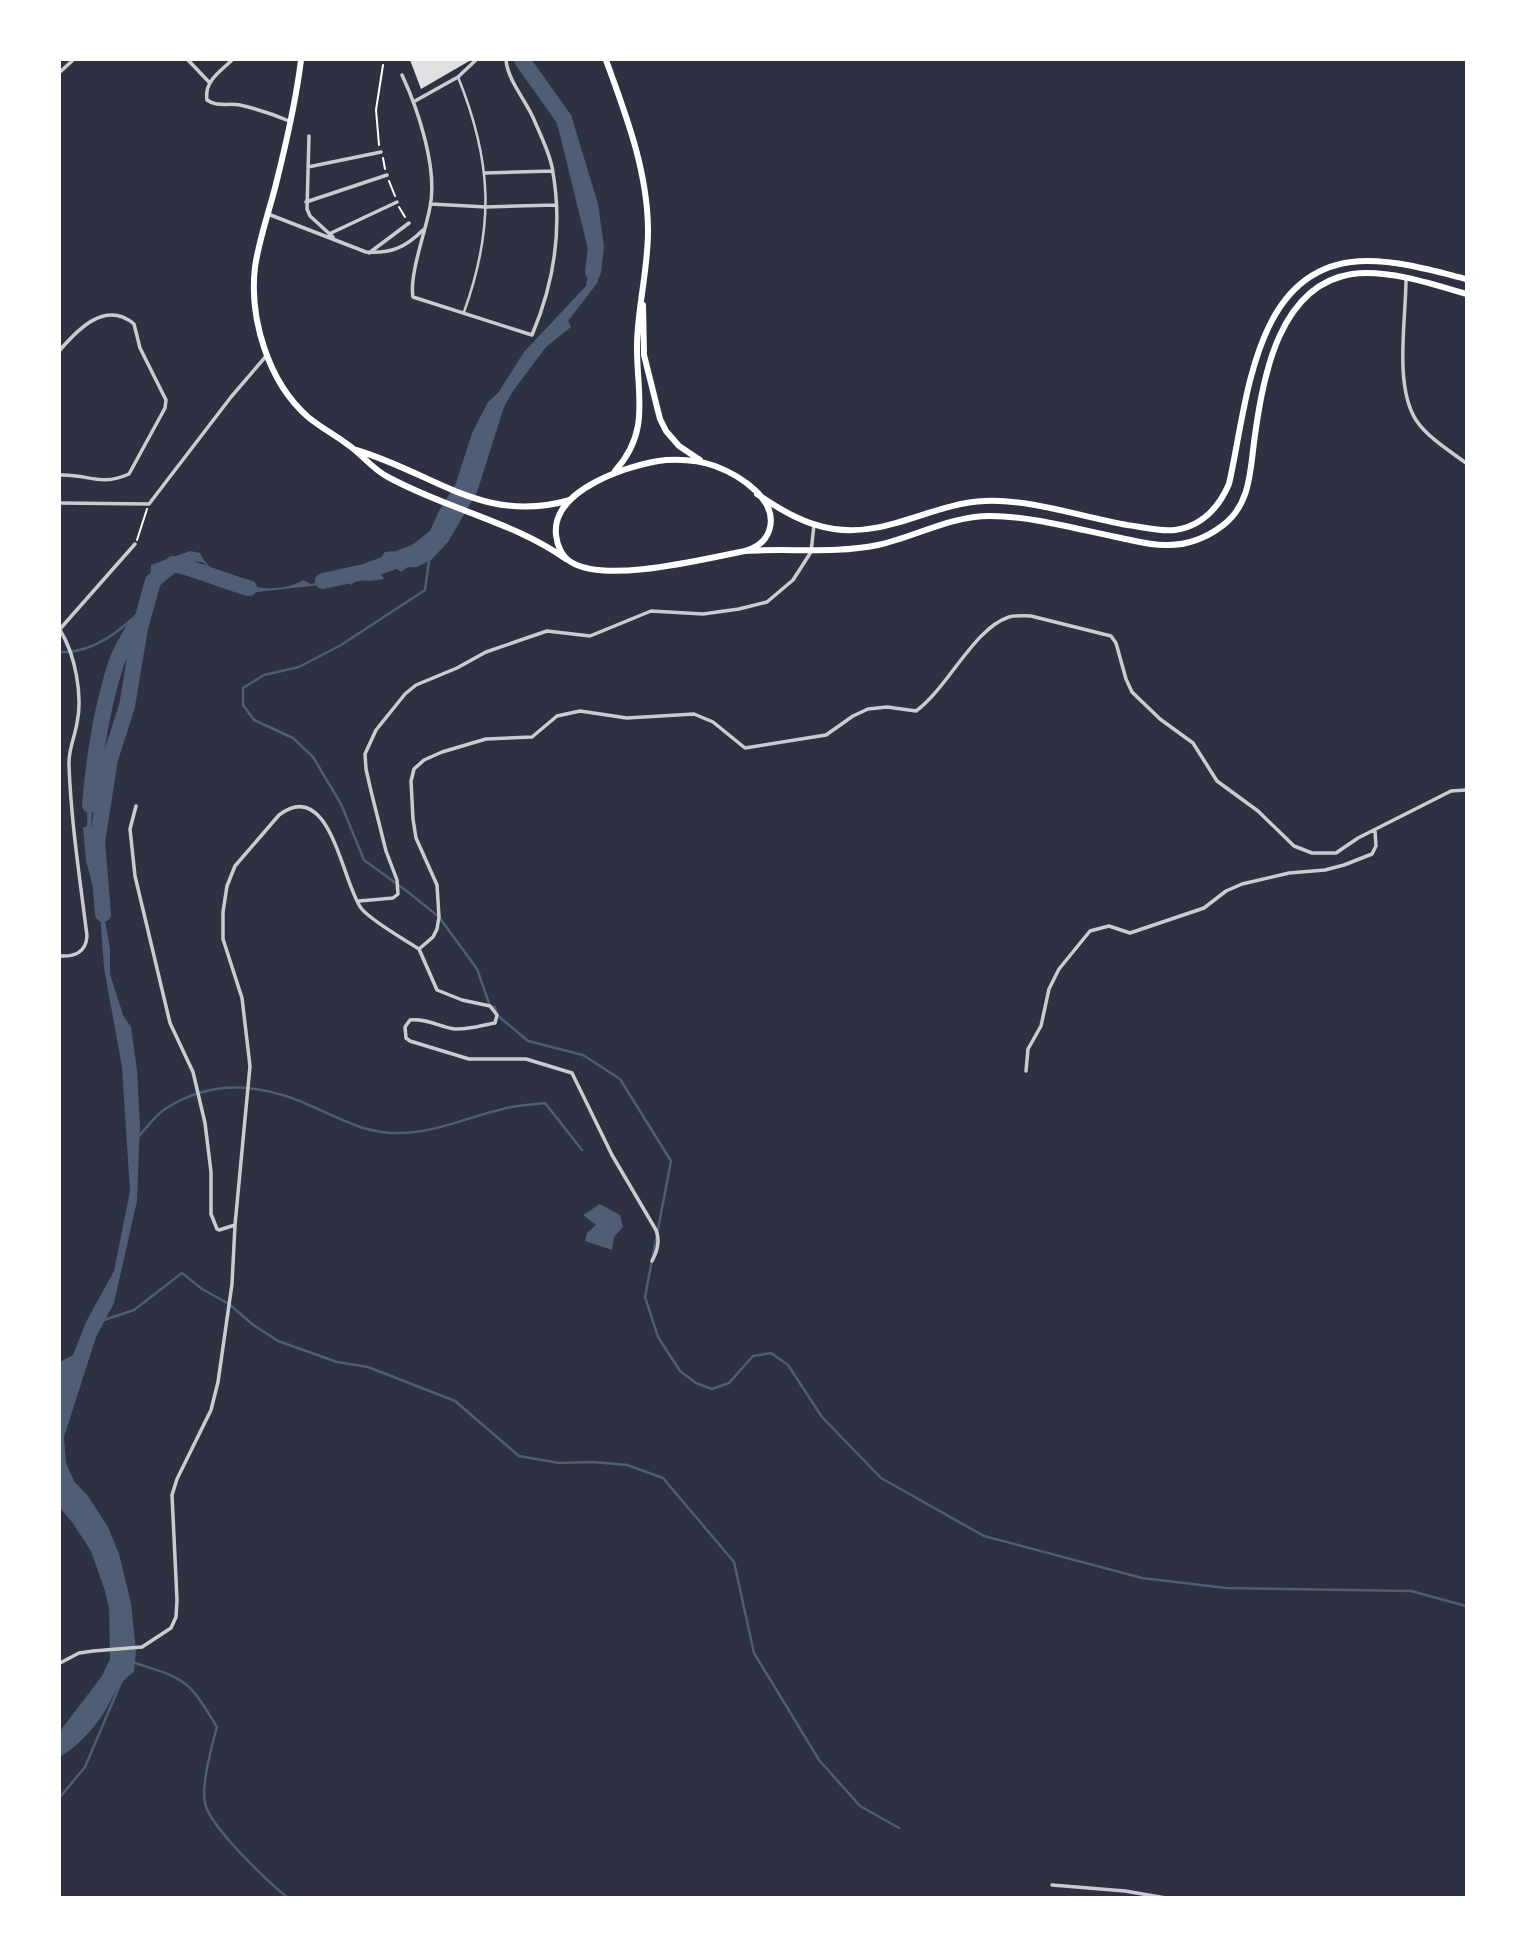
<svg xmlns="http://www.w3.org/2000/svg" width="1526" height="1957" font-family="'Zilla Slab',serif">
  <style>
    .water { fill: #4f5d75 }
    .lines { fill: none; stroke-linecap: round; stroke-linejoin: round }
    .stream { stroke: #4f5d75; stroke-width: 2.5 }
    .river { stroke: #4f5d75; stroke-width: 16 }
    .building { fill: #e0e0e3 }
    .path { stroke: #fff; stroke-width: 2 }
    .pedestrian { stroke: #caccd0; stroke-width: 2.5 }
    .minor { stroke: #caccd0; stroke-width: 3.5 }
    .primary { stroke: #fff; stroke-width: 6 }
    .trunk { stroke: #fff; stroke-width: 6 }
  </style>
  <rect width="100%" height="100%" fill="#2d3142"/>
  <path class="water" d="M518,60H524L550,92L580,190L586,227L597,259L598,282L568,321L571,327L546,347L513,391L504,407L477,492L448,542L431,560L417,567H408L401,572L393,566L379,572L384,579L370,581L357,580L351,585L347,582L257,592L237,587L226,580L202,562L190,561L165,565L158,572L152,582L140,608L138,618L142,623L143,634L136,642L128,690L93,799L91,825V846L110,948V974L123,1015L131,1027L137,1070L140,1125L137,1201L114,1303L96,1337L64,1437L66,1463L74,1481L88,1496L108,1527L119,1554L131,1603L136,1651L134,1672C113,1686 111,1706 96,1724C86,1737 73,1749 60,1757V1731L102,1676L110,1659L109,1608L105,1591L91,1551L72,1522L60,1508V1362L73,1355L86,1322L114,1271L130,1191L122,1067L104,968L100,913L86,861L83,828L87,826L88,787L96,780L101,768L127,686L134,635L132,628L150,579L151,565L190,551L200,553C214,585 276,598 303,580L311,584L341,576L349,580L355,575L370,572L385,552L396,551L412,545L430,531L439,511L456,483L472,433L488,402L498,393L524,352L586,286L590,264L587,245L556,119Z
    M600,1204L620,1215L623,1227L614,1237L612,1250L585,1241L587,1233L596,1225L583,1215Z"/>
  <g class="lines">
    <path class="stream" d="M429,561L425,590L341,645L299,667L264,675L243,688V705L254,720L293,738L313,757L341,804L364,860L408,892L439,917L477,969L490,1006L495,1007L497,1015L528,1041L583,1055L620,1079L671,1161L645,1297L658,1337L680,1371L696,1383L712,1389L729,1383L753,1356L771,1353L788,1365L822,1417L881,1478L984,1536L1142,1578L1226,1588L1411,1591L1466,1606
      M60,652C94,654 124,628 147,605
      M139,1136C147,1127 156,1115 165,1109C215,1077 266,1084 318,1109C344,1121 369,1134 399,1133C435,1133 468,1117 503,1109C516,1105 531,1105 545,1103L582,1150
      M104,1320L134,1310L182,1273L202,1289L229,1304L252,1324L278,1341L337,1362L368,1367L455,1401L519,1456L559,1463L593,1462L627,1465L663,1478L734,1562L754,1653L819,1760L860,1806L899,1828
      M132,1662C149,1668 169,1672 184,1683C197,1692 208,1713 217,1727C212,1744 201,1786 205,1803C209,1826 268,1882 288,1898
      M60,1797L85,1767L122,1680"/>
    <path class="river" d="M522,60L564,119L590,205L596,247L593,272
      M323,581L364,572L392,562
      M90,805C94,758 101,710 116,664C120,651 129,638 136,625
      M103,914L97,842L110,759L127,706L140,628L153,581L173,564C200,570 223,581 249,588"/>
  </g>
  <path class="building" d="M410,60H471L421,89Z"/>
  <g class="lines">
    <path class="path" d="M379,145L376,110L383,65
      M383,158L385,169
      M389,181L395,196
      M399,207L405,217
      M137,540L147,509"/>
    <path class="pedestrian" d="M458,77C492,161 495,226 464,312"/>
    <path class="minor" d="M188,60L209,82
      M232,60C220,72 204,81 207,100C216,107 229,103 240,105C257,109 273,114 289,121
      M60,72L73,60
      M402,75C418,109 438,169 430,207C426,230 409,275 413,297L532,335C555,281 563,225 552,167C549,152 541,136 535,122C527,101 508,82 506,60
      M415,101L458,77L476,60
      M309,136L307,209L310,216L333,237
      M308,167L381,152
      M485,173L553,171
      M306,202L387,175
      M431,204L486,207L555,205
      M268,214L366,252C391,254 406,247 423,230
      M329,234L397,202
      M369,253L409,223
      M1406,279C1406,320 1394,385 1416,420C1428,438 1450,451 1466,463
      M60,350C78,329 106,300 134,324L140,348L166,400L165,408L129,474C100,487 89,474 60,475
      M60,503L149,504L231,397L267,355
      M60,629L135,544
      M60,630C75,654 83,695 77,723C75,736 68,751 69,765C71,822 80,879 87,936C86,952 75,957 60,956
      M136,806L130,829L135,876L170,1023L193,1072L205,1123L211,1172V1214L217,1229L219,1230L235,1225L250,1066L242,998L223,939V912L227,886L235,866L279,815C330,776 342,882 361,908C371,921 404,939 419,949L433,937L437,929L439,917L437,885L416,838L413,819L411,781L414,769L424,760L442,752L486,739L532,737L557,716L580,711L627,718L694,714L713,722L745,748L826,735L853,716L868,709L887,707L916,711C947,689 974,628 1009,617C1016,615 1023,616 1031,616L1111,636L1116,643L1126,679L1132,692L1160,719L1193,743L1217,781L1258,811L1294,846L1312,853H1336L1358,838L1451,791L1466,790
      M359,901L393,898L398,894L397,880L386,851L371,791L366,769L365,754L376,730L405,694L416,685L457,668L486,652L547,631L590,636L651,611L703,614L739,609L767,602L793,580L811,552L814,525
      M419,949L437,990L462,1000L490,1006L497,1015L495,1023C483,1025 468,1030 455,1029C440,1027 426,1018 410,1020L405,1027L406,1038L410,1041L469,1059H526L572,1073L612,1155L656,1230C660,1240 657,1252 652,1261
      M1026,1071L1028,1049L1041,1026L1049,989L1059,969L1090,931L1109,926L1130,933L1204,908L1226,891L1242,884L1289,873L1325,870L1344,865L1372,854L1376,846L1375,831
      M60,1663L79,1653L93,1651L142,1647L171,1628L176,1617L177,1600L172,1495L177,1479L211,1410L218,1382L232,1284L235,1225
      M1052,1885L1125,1891L1166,1898"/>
    <path class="primary" d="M301,60C296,101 286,144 276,184C269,212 259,239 255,267C249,318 268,382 308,417C320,427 335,435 347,444C362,454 372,469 388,477C446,509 512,521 566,559
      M356,450C434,473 484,525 570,500"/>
    <path class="trunk" d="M606,60C626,115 648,172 648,231C648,269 638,306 637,343C636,393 652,430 615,471
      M643,305L644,355L660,419L666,431L679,446L700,460
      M666,460C683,459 699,460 715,466C739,475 780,500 769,531C765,542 756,548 745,551C704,559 606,584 571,562C562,557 557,545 556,535C551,489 631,464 666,460Z
      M757,494C781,510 805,525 834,529C888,537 933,503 985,501C1032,499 1081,517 1127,525C1143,527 1160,532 1175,530C1202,526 1219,507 1229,484C1248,401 1253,261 1367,261C1401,261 1434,271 1466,279
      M745,551C789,548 834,554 878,545C915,537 950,516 990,516C1032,516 1080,530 1121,538C1136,541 1152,546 1168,545C1188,545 1206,538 1222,526C1252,504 1250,468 1255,435C1263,375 1280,285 1352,274C1387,269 1433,284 1466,294"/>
  </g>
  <rect width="1526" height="1957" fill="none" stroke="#ffffff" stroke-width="122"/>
</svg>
